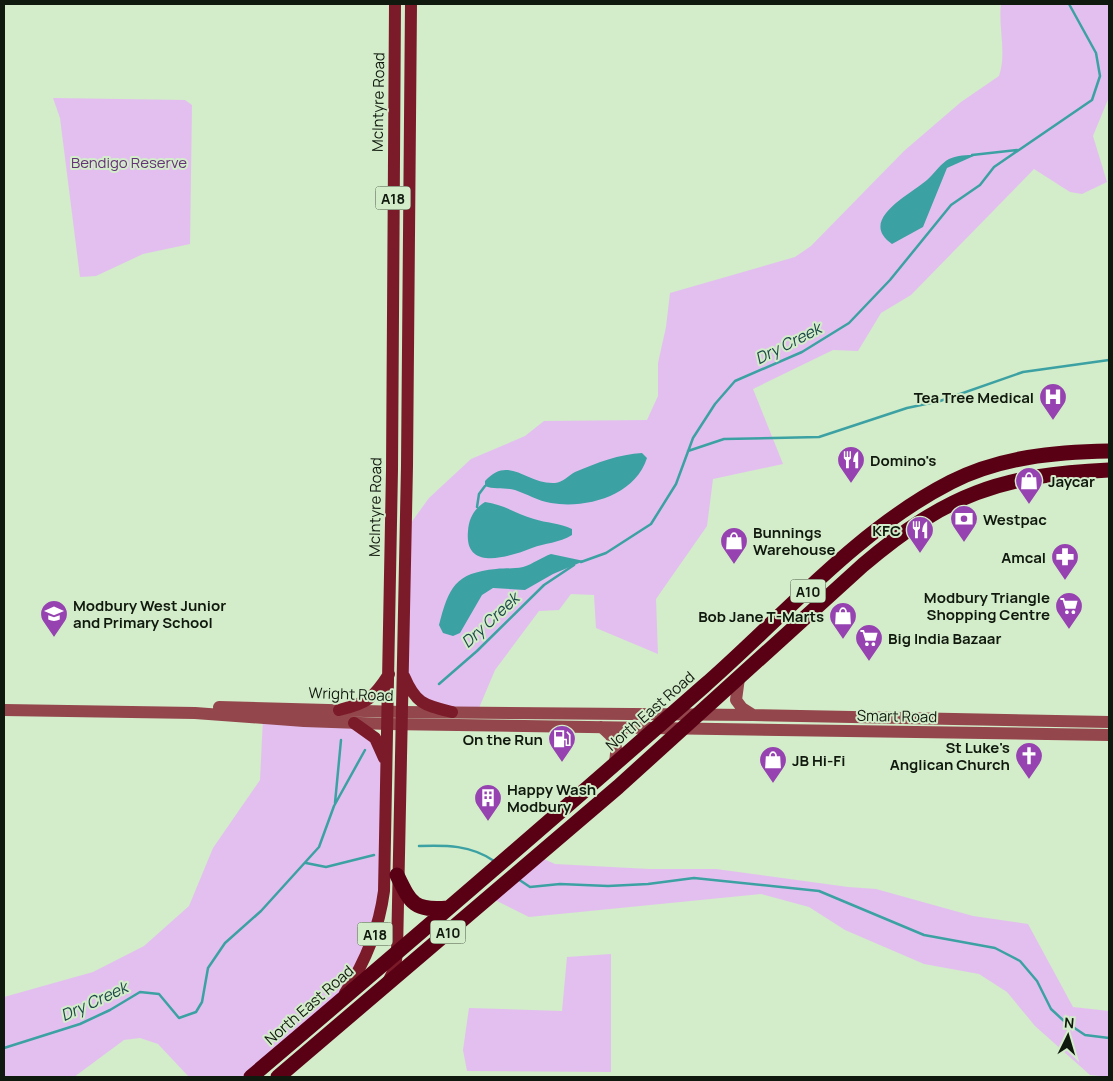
<svg xmlns="http://www.w3.org/2000/svg" width="1113" height="1081" font-family="Manrope,sans-serif">
  <style>
    .green { fill: #e3bff0 }
    .water { fill: #3ca1a3 }
    .lines { fill: none; stroke-linecap: round; stroke-linejoin: round }
    .stream { stroke: #3ca1a3; stroke-width: 2.5 }
    .secondary { stroke: #93464c; stroke-width: 12 }
    .primary { stroke: #7b1b2a; stroke-width: 12 }
    .highway { stroke: #5a0015; stroke-width: 15 }
    .labels { text-anchor: middle; dominant-baseline: central; stroke-width: 4; stroke-linejoin: round; paint-order: stroke }
    .shield { fill: #d3ecca; stroke: #4a5846; stroke-width: 1 }
    .shield-label { font-size: 14px; font-weight: bold; fill: #10190d }
    .street-label { font-size: 15px; fill: #10190d; stroke: #d3ecca }
    .park-label { font-size: 15px; fill: #663277; stroke: #d3ecca }
    .poi-label { font-size: 15px; font-weight: bold; fill: #10190d; stroke: #d3ecca; text-anchor: start }
    .water-label { font-size: 16px; font-style: italic; fill: #1c4849; stroke: #d3ecca }
  </style>
  <rect width="100%" height="100%" fill="#d3ecca"/>
  <path class="green" d="M1001,4H1109V97L1093,136L1107,182L1082,194L1070,192L1034,169L911,295L881,313L858,351L833,350L753,389L783,464L713,479L707,526L656,599L658,654L596,628L594,595L571,594L559,610L539,611L495,670L479,708L432,707L402,671L405,531L429,498L471,459L525,436L544,421L647,420L658,396V363L666,327L670,293L795,257L811,246L904,151L961,102L999,76C1007,53 998,27 1001,4Z
    M53,98L185,100L192,105L190,244L143,254L96,276L80,277L60,118Z
    M263,718L362,726L386,762L377,917L340,1001L251,1077H189L158,1044L140,1038L124,1040L74,1077H4V997L93,972L144,946L189,906L213,848L260,780Z
    M537,856L555,864L649,869H716L848,887L876,889L973,916L1028,924L1073,1007L1109,1011V1077L1090,1075L1035,1026L1007,992L979,974L924,964L845,930L809,907L761,894L529,917L489,897Z
    M611,954V1072L467,1071L463,1050L469,1008L562,1011L567,957Z"/>
  <path class="water" d="M976,155L947,168L923,227L892,244C857,220 911,194 927,180C934,174 941,163 949,159C958,155 966,155 976,155Z
    M642,453L647,458C635,496 586,509 551,503C538,501 527,494 515,490C505,487 494,490 485,486V481C509,454 527,485 555,483C563,482 568,476 575,472C596,463 620,454 642,453Z
    M485,502C503,504 516,514 534,519C546,523 560,523 572,529V535C559,543 545,543 532,548C509,557 464,572 468,531C469,518 474,509 485,502Z
    M551,554L584,561L553,574L525,590L493,588L482,595L460,633L453,636L443,633L439,625C449,587 455,573 496,569C506,568 514,569 523,567C533,564 542,557 551,554Z"/>
  <g class="lines">
    <path class="stream" d="M972,155L1017,150
      M688,451L724,439L819,437L907,408L940,401L1023,372L1109,360
      M477,507L479,494L485,486
      M581,562L606,553L651,524L676,484L693,438L715,404L735,381L802,352L849,323L890,280L951,205L980,185L994,167L1092,100L1100,76L1096,53L1069,4
      M439,684L477,651L544,585L574,565
      M335,803L341,740
      M419,846C446,845 471,845 494,861
      M306,863L326,867L374,855
      M518,879L530,887L560,884L608,886L648,884L694,878L819,891L924,935L995,948L1020,961L1037,981L1051,1009L1064,1021L1085,1035L1109,1038
      M4,1048L80,1024L110,1010L140,992L159,994L179,1018L196,1012L202,1002L208,968L225,943L261,911L319,847L334,806L365,750"/>
    <path class="secondary" d="M739,678L736,700L742,708L753,715
      M219,707L402,712L753,715L1109,722
      M4,710L195,713L304,721L388,724L1109,735
      M601,727C616,738 619,747 614,765"/>
    <path class="primary" d="M404,676C416,704 424,705 452,712
      M339,710C367,703 373,699 389,674
      M354,723L375,738L384,758
      M388,982L395,968L397,952L407,466L411,4
      M345,993C366,961 379,929 384,891L392,470L395,4"/>
    <path class="highway" d="M397,875C411,904 414,911 448,908
      M251,1077C403,948 554,818 704,686C783,617 857,530 951,482C1000,457 1055,452 1109,451
      M278,1077L618,787L863,565C947,494 1000,475 1109,470"/>
  </g>
  <defs>
    <symbol id="hospital-pin" viewBox="-11 -11 22 30"><path d="M0 17L-7.5 6A9.5 9.5 0 1 1 7.5 6Z" fill="#9643b1" stroke="#d3ecca"/><path d="M-5-5h3v3.5h4V-5h3V5h-3V1.5h-4V5h-3Z" fill="#fff"/></symbol>
    <symbol id="restaurant-pin" viewBox="-11 -11 22 30"><path d="M0 17L-7.5 6A9.5 9.5 0 1 1 7.5 6Z" fill="#9643b1" stroke="#d3ecca"/><path d="M-5-6h1v4h1v-4h1v4h1v-4h1v5L-1.5 .5V6h-2V.5L-5-1ZM5-6V6H3V1.5H1.5Q1.5-4 5-6Z" fill="#fff"/></symbol>
    <symbol id="shop-pin" viewBox="-11 -11 22 30"><path d="M0 17L-7.5 6A9.5 9.5 0 1 1 7.5 6Z" fill="#9643b1" stroke="#d3ecca"/><path d="M-5-2.5h2.3a2.7 3.5 0 0 1 5.4 0H5L5.5 6h-11ZM-1.5-2.5h3a1.5 2.3 0 0 0-3 0Z" fill="#fff"/></symbol>
    <symbol id="bank-pin" viewBox="-11 -11 22 30"><path d="M0 17L-7.5 6A9.5 9.5 0 1 1 7.5 6Z" fill="#9643b1" stroke="#d3ecca"/><path d="M-6-4H6V4H-6ZM0-2.3a2.3 2.3 0 1 0 0 4.6a2.3 2.3 0 1 0 0-4.6Z" fill="#fff"/></symbol>
    <symbol id="pharmacy-pin" viewBox="-11 -11 22 30"><path d="M0 17L-7.5 6A9.5 9.5 0 1 1 7.5 6Z" fill="#9643b1" stroke="#d3ecca"/><path d="M-2-6h4v4h4v4h-4v4h-4v-4h-4v-4h4Z" fill="#fff"/></symbol>
    <symbol id="supermarket-pin" viewBox="-11 -11 22 30"><path d="M0 17L-7.5 6A9.5 9.5 0 1 1 7.5 6Z" fill="#9643b1" stroke="#d3ecca"/><path d="M-6-5.5h2.5l.6 2H6L4.5 2H-2.5L-4.4-4H-6ZM-1.5 3.2a1.3 1.3 0 1 0 .1 0ZM3 3.2a1.3 1.3 0 1 0 .1 0Z" fill="#fff"/></symbol>
    <symbol id="school-pin" viewBox="-11 -11 22 30"><path d="M0 17L-7.5 6A9.5 9.5 0 1 1 7.5 6Z" fill="#9643b1" stroke="#d3ecca"/><path d="M0-5L7-2L0 1L-7-2ZM-4 1L0 2.5L4 1V4Q0 6-4 4Z" fill="#fff"/></symbol>
    <symbol id="fuel-pin" viewBox="-11 -11 22 30"><path d="M0 17L-7.5 6A9.5 9.5 0 1 1 7.5 6Z" fill="#9643b1" stroke="#d3ecca"/><path d="M-5.5-6h7V0h2V4h1.3V-2.5L3-4.5l.8-.8L6-3V5H2.5V1h-1V6h-7ZM-4.2-4.7v3.2H.2V-4.7Z" fill="#fff"/></symbol>
    <symbol id="church-pin" viewBox="-11 -11 22 30"><path d="M0 17L-7.5 6A9.5 9.5 0 1 1 7.5 6Z" fill="#9643b1" stroke="#d3ecca"/><path d="M-1.2-6h2.4v3.5h3.3v2.4h-3.3V6h-2.4V-.1h-3.3v-2.4h3.3Z" fill="#fff"/></symbol>
    <symbol id="building-pin" viewBox="-11 -11 22 30"><path d="M0 17L-7.5 6A9.5 9.5 0 1 1 7.5 6Z" fill="#9643b1" stroke="#d3ecca"/><path d="M-4-6H4V6H1V3H-1V6H-4ZM-2.5-4.3h1.7v1.8h-1.7ZM.8-4.3h1.7v1.8H.8ZM-2.5-1h1.7V.8h-1.7ZM.8-1h1.7V.8H.8Z" fill="#fff"/></symbol>
  </defs>
  <g fill-rule="evenodd">
    <use href="#hospital-pin" x="1037" y="381" width="32" height="43"/>
    <use href="#restaurant-pin" x="835" y="444" width="32" height="43"/>
    <use href="#shop-pin" x="1013" y="465" width="32" height="43"/>
    <use href="#bank-pin" x="948" y="503" width="32" height="43"/>
    <use href="#restaurant-pin" x="904" y="514" width="32" height="43"/>
    <use href="#shop-pin" x="718" y="525" width="32" height="43"/>
    <use href="#pharmacy-pin" x="1049" y="541" width="32" height="43"/>
    <use href="#supermarket-pin" x="1053" y="590" width="32" height="43"/>
    <use href="#school-pin" x="38" y="598" width="32" height="43"/>
    <use href="#shop-pin" x="827" y="600" width="32" height="43"/>
    <use href="#supermarket-pin" x="853" y="622" width="32" height="43"/>
    <use href="#fuel-pin" x="546" y="723" width="32" height="43"/>
    <use href="#church-pin" x="1013" y="740" width="32" height="43"/>
    <use href="#shop-pin" x="757" y="744" width="32" height="43"/>
    <use href="#building-pin" x="472" y="782" width="32" height="43"/>
  </g>
  <g class="labels">
    <g class="shield">
      <rect x="375.5" y="186.5" width="35" height="23" rx="4"/>
      <rect x="790.5" y="579.5" width="35" height="23" rx="4"/>
      <rect x="430.5" y="920.5" width="35" height="23" rx="4"/>
      <rect x="357.5" y="922.5" width="35" height="23" rx="4"/>
    </g>
    <g class="shield-label">
      <text x="393" y="198">A18</text>
      <text x="808" y="591">A10</text>
      <text x="448" y="932">A10</text>
      <text x="375" y="934">A18</text>
    </g>
    <g class="street-label">
      <text transform="translate(378 102) rotate(-89)">McIntyre Road</text>
      <text transform="translate(375 507) rotate(-89)">McIntyre Road</text>
      <text transform="translate(351 694) rotate(2)">Wright Road</text>
      <text transform="translate(650 711) rotate(-41)">North East Road</text>
      <text transform="translate(897 716) rotate(1)">Smart Road</text>
      <text transform="translate(309 1005) rotate(-41)">North East Road</text>
    </g>
    <g class="park-label">
      <text x="129" y="162">Bendigo Reserve</text>
    </g>
    <g class="poi-label">
      <text x="1034" y="397" text-anchor="end">Tea Tree Medical</text>
      <text x="870" y="460">Domino's</text>
      <text x="1048" y="481">Jaycar</text>
      <text x="983" y="519">Westpac</text>
      <text x="901" y="530" text-anchor="end">KFC</text>
      <text x="753" y="532">Bunnings<tspan x="753" dy="17">Warehouse</tspan></text>
      <text x="1046" y="557" text-anchor="end">Amcal</text>
      <text x="1050" y="597" text-anchor="end">Modbury Triangle<tspan x="1050" dy="17">Shopping Centre</tspan></text>
      <text x="73" y="605">Modbury West Junior<tspan x="73" dy="17">and Primary School</tspan></text>
      <text x="824" y="616" text-anchor="end">Bob Jane T-Marts</text>
      <text x="888" y="638">Big India Bazaar</text>
      <text x="543" y="739" text-anchor="end">On the Run</text>
      <text x="1010" y="747" text-anchor="end">St Luke's<tspan x="1010" dy="17">Anglican Church</tspan></text>
      <text x="792" y="760">JB Hi-Fi</text>
      <text x="507" y="789">Happy Wash<tspan x="507" dy="17">Modbury</tspan></text>
    </g>
    <g class="water-label">
      <text transform="translate(788 343) rotate(-27)">Dry Creek</text>
      <text transform="translate(490 620) rotate(-43)">Dry Creek</text>
      <text transform="translate(94 1001) rotate(-25)">Dry Creek</text>
    </g>
  </g>
  <rect width="1113" height="1081" fill="none" stroke="#10190d" stroke-width="10"/>
  <g transform="translate(1068 1036) rotate(5)" stroke="#d3ecca" stroke-width="4" paint-order="stroke">
  <path d="M0-4L9 19L0 12L-9 19Z" fill="#10190d"/>
  <text y="-8" font-size="14" font-weight="bold" text-anchor="middle" fill="#10190d">N</text>
  </g>
</svg>
